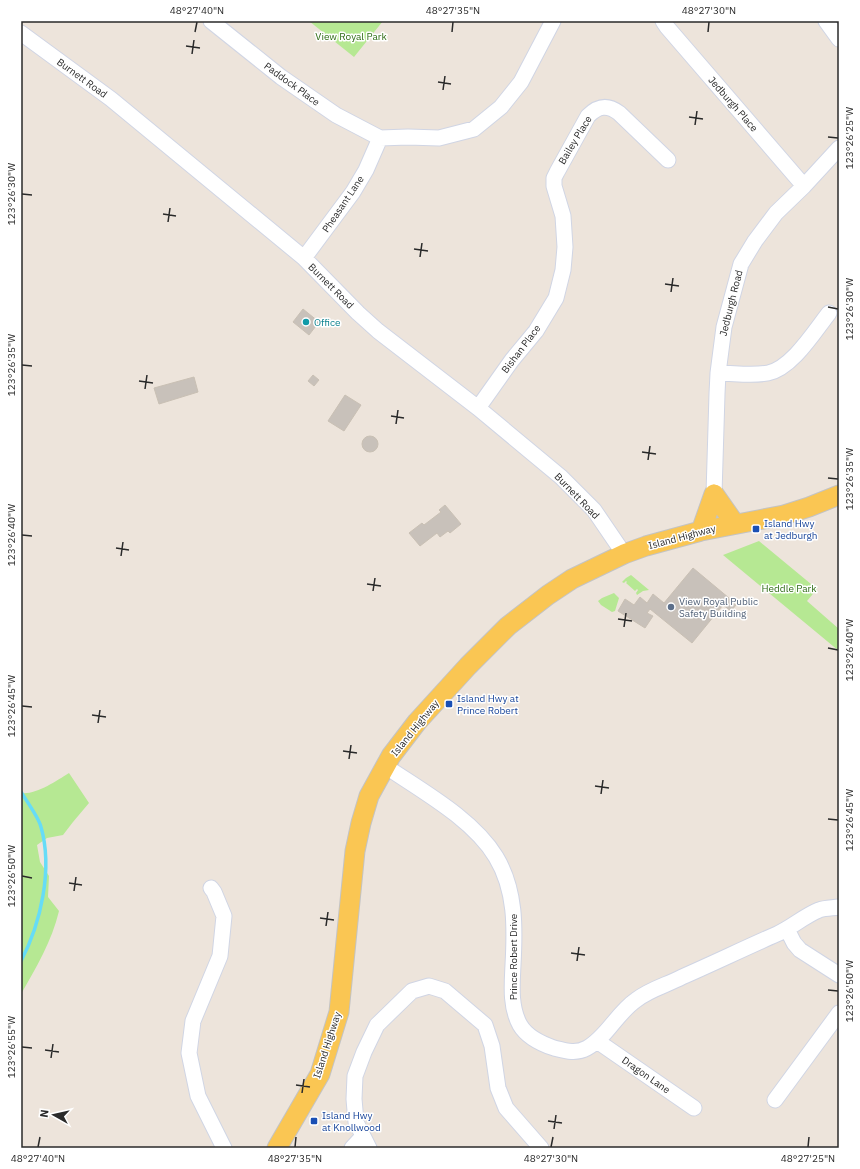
<svg xmlns="http://www.w3.org/2000/svg" width="860" height="1169" font-family="'IBM Plex Sans',sans-serif">
  <style>
    .green { fill: #b6e893 }
    .lines { fill: none; stroke-linecap: round; stroke-linejoin: round }
    .stream { stroke: #66dcf7; stroke-width: 3.5 }
    .building { fill: #c8c1ba; stroke: #c9c0b4 }
    .minor-casing { stroke: #d0d5e4; stroke-width: 17 }
    .major-casing { stroke: #c3c3c3; stroke-width: 21 }
    .minor { stroke: #fff; stroke-width: 15 }
    .major { stroke: #fac653; stroke-width: 19 }
    .ticks { fill: none; stroke: #2a2a2a; stroke-width: 1.5 }
    .culture-dot { fill: #0f9aa8; stroke: #fff; stroke-width: 1.5 }
    .transit-dot { fill: #1a4fb4; stroke: #fff; stroke-width: 1.5 }
    .service-dot { fill: #5c6f8a; stroke: #fff; stroke-width: 1.5 }
    .labels { text-anchor: middle; dominant-baseline: central; stroke-width: 3; stroke-linejoin: round; paint-order: stroke }
    .park-label { font-size: 10px; fill: #2e6c15; stroke: #fff }
    .street-label { font-size: 10px; fill: #2a2a2a; stroke: #fff }
    .culture-label { font-size: 10px; fill: #0d838f; stroke: #fff; text-anchor: start }
    .transit-label { font-size: 10px; fill: #164399; stroke: #fff; text-anchor: start }
    .service-label { font-size: 10px; fill: #4e5e75; stroke: #fff; text-anchor: start }
    .neatline { fill: none; stroke: #2a2a2a; stroke-width: 1.5 }
    .ticks-label { font-size: 10px; text-anchor: middle; fill: #2a2a2a }
  </style>
  <rect width="100%" height="100%" fill="#ede4db"/>
  <path class="green" d="M309,21H383L354,57Z
    M759,541L817,589L807,601L839,629V651L723,555Z
    M631,575L649,590L643,591L637,595L636,593L638,590L637,589L635,591L626,583L627,582L626,581L624,583L622,582L626,578Z
    M614,593L619,598L615,611L612,612L601,605L598,601L602,598Z
    M69,773L89,803L73,822L63,835L47,838L37,845L40,862L49,876L48,897L59,911C52,941 36,968 21,994V793C36,795 56,781 69,773Z"/>
  <g class="lines">
    <path class="stream" d="M21,792C26,800 39,818 41,827C53,869 41,923 21,961"/>
  </g>
  <path class="building" d="M303,309L319,322L309,335L293,322Z
    M313,375L319,380L314,386L308,381Z
    M194,377L198,392L159,404L154,388Z
    M345,395L361,405L344,431L328,421Z
    M362 444a8 8 0 1 1 16 0a8 8 0 1 1-16 0Z
    M445,505L461,524L450,533L448,531L440,537L437,533L420,546L409,533L422,523L424,525L441,512L439,510Z
    M693,568L729,598V599L736,605L731,611L723,605L692,643L650,609L647,613L653,616L645,628L618,611L625,599L634,605L640,597L647,603L653,594L664,603Z"/>
  <g class="lines">
    <defs>
      <path id="minor" d="M211,21L281,77L336,115L380,138
        M663,21L667,27L804,186
        M826,21L839,39
        M21,33L111,99L304,258L358,313L378,331L478,408L561,477L594,510L624,554
        M304,258L353,192L366,170L380,138L408,137L439,138L474,129L501,107L521,82L553,21
        M718,373C734,373 752,376 768,373C792,368 814,332 829,313
        M478,408L512,360L536,331L556,298L563,270L565,247L563,216L554,186V178L557,172L588,116C598,106 607,104 619,113L668,160
        M714,494L717,394L718,373L724,327L741,264L755,241L776,213L804,186L839,148
        M385,766C422,791 473,819 496,857C516,890 515,928 513,965C512,985 510,1007 520,1025C527,1037 542,1044 554,1048C566,1051 576,1054 587,1048C606,1038 617,1013 636,1000C650,989 667,985 682,977C714,963 745,948 777,934C791,928 804,916 819,910C825,908 833,908 839,907
        M211,888L214,892L224,916L220,956L193,1021L189,1053L198,1096L224,1148
        M787,929L794,943L800,950L839,975
        M597,1041L694,1108
        M775,1100L839,1013
        M352,1148L363,1136
        M369,1148L356,1122L354,1099L355,1076L364,1052L377,1025L412,991L429,986L445,991L485,1025L492,1046L498,1088L506,1108L541,1148"/>
      <path id="major" d="M714,494L735,524
        M701,531L714,494
        M277,1148L320,1074L339,1012L355,851L361,823L369,796L391,756L417,722L468,666L508,626L548,595L572,579L624,554L646,546L701,531L784,515L809,507L839,495"/>
    </defs>
    <use href="#minor" class="minor-casing"/>
    <use href="#major" class="major-casing"/>
    <use href="#minor" class="minor"/>
    <use href="#major" class="major"/>
  </g>
  <path class="ticks" d="M195,32L197,22M452,32L453,22M708,32L709,22M186,46L200,48M192,54L194,40M438,82L451,84M443,90L445,76M689,117L703,119M695,125L697,111M828,137L838,138M22,194L32,195M163,214L176,216M168,222L170,208M414,249L428,251M420,257L422,243M665,284L679,286M671,292L673,278M828,307L838,309M22,365L32,366M139,381L153,383M145,389L147,375M391,416L404,418M396,424L398,410M642,452L656,454M648,460L650,446M828,478L838,479M22,535L32,536M116,548L129,550M121,556L123,542M367,584L381,586M373,591L375,578M618,619L632,621M624,627L626,613M828,648L838,650M22,706L32,707M92,715L106,717M98,723L100,710M343,751L357,753M349,759L351,745M595,786L609,788M601,794L603,780M828,819L838,820M22,876L32,878M69,883L82,885M74,891L76,877M320,918L334,920M326,926L328,912M571,953L585,955M577,961L579,947M828,990L838,991M22,1047L32,1048M45,1050L59,1052M51,1058L53,1044M296,1085L310,1087M302,1093L304,1079M548,1121L562,1123M554,1129L556,1115M38,1147L40,1137M295,1147L296,1137M551,1147L553,1137M808,1147L809,1137"/>
  <circle class="culture-dot" cx="306" cy="322" r="4"/>
  <g class="transit-dot">
    <rect x="752" y="525" width="8" height="8" rx="2"/>
    <rect x="445" y="700" width="8" height="8" rx="2"/>
    <rect x="310" y="1117" width="8" height="8" rx="2"/>
  </g>
  <circle class="service-dot" cx="671" cy="607" r="4"/>
  <g class="labels">
    <g class="park-label">
      <text x="351" y="36">View Royal Park</text>
      <text x="789" y="588">Heddle Park</text>
    </g>
    <g class="street-label">
      <text transform="translate(82 78) rotate(36)">Burnett Road</text>
      <text transform="translate(292 84) rotate(36)">Paddock Place</text>
      <text transform="translate(733 104) rotate(49)">Jedburgh Place</text>
      <text transform="translate(575 140) rotate(-59)">Bailey Place</text>
      <text transform="translate(343 204) rotate(-56)">Pheasant Lane</text>
      <text transform="translate(331 286) rotate(45)">Burnett Road</text>
      <text transform="translate(731 303) rotate(-76)">Jedburgh Road</text>
      <text transform="translate(521 349) rotate(-53)">Bishan Place</text>
      <text transform="translate(577 496) rotate(46)">Burnett Road</text>
      <text transform="translate(682 537) rotate(-15)">Island Highway</text>
      <text transform="translate(415 728) rotate(-51)">Island Highway</text>
      <text transform="translate(513 957) rotate(-90)">Prince Robert Drive</text>
      <text transform="translate(327 1045) rotate(-72)">Island Highway</text>
      <text transform="translate(646 1075) rotate(35)">Dragon Lane</text>
    </g>
    <g class="culture-label">
      <text x="314" y="322">Office</text>
    </g>
    <g class="transit-label">
      <text x="764" y="523">Island Hwy<tspan x="764" dy="12">at Jedburgh</tspan></text>
      <text x="457" y="698">Island Hwy at<tspan x="457" dy="12">Prince Robert</tspan></text>
      <text x="322" y="1115">Island Hwy<tspan x="322" dy="12">at Knollwood</tspan></text>
    </g>
    <g class="service-label">
      <text x="679" y="601">View Royal Public<tspan x="679" dy="12">Safety Building</tspan></text>
    </g>
  </g>
  <rect width="860" height="1169" fill="none" stroke="#ffffff" stroke-width="44"/>
  <g transform="translate(54 1115) rotate(278)" stroke="#ffffff" stroke-width="3" paint-order="stroke">
  <path d="M0-3L7 15L0 10L-7 15Z" fill="#2a2a2a"/>
  <text y="-6" font-size="11" font-weight="bold" text-anchor="middle" fill="#2a2a2a">N</text>
  </g>
  <rect x="22" y="22" width="816" height="1125" class="neatline"/>
  <g class="ticks-label">
    <text x="197" y="14">48°27'40"N</text>
    <text x="453" y="14">48°27'35"N</text>
    <text x="709" y="14">48°27'30"N</text>
    <text transform="translate(849 138) rotate(-90)" y="4">123°26'25"W</text>
    <text transform="translate(11 194) rotate(-90)" y="4">123°26'30"W</text>
    <text transform="translate(849 309) rotate(-90)" y="4">123°26'30"W</text>
    <text transform="translate(11 365) rotate(-90)" y="4">123°26'35"W</text>
    <text transform="translate(849 479) rotate(-90)" y="4">123°26'35"W</text>
    <text transform="translate(11 535) rotate(-90)" y="4">123°26'40"W</text>
    <text transform="translate(849 650) rotate(-90)" y="4">123°26'40"W</text>
    <text transform="translate(11 706) rotate(-90)" y="4">123°26'45"W</text>
    <text transform="translate(849 820) rotate(-90)" y="4">123°26'45"W</text>
    <text transform="translate(11 876) rotate(-90)" y="4">123°26'50"W</text>
    <text transform="translate(849 991) rotate(-90)" y="4">123°26'50"W</text>
    <text transform="translate(11 1047) rotate(-90)" y="4">123°26'55"W</text>
    <text x="38" y="1162">48°27'40"N</text>
    <text x="295" y="1162">48°27'35"N</text>
    <text x="551" y="1162">48°27'30"N</text>
    <text x="808" y="1162">48°27'25"N</text>
  </g>
</svg>
